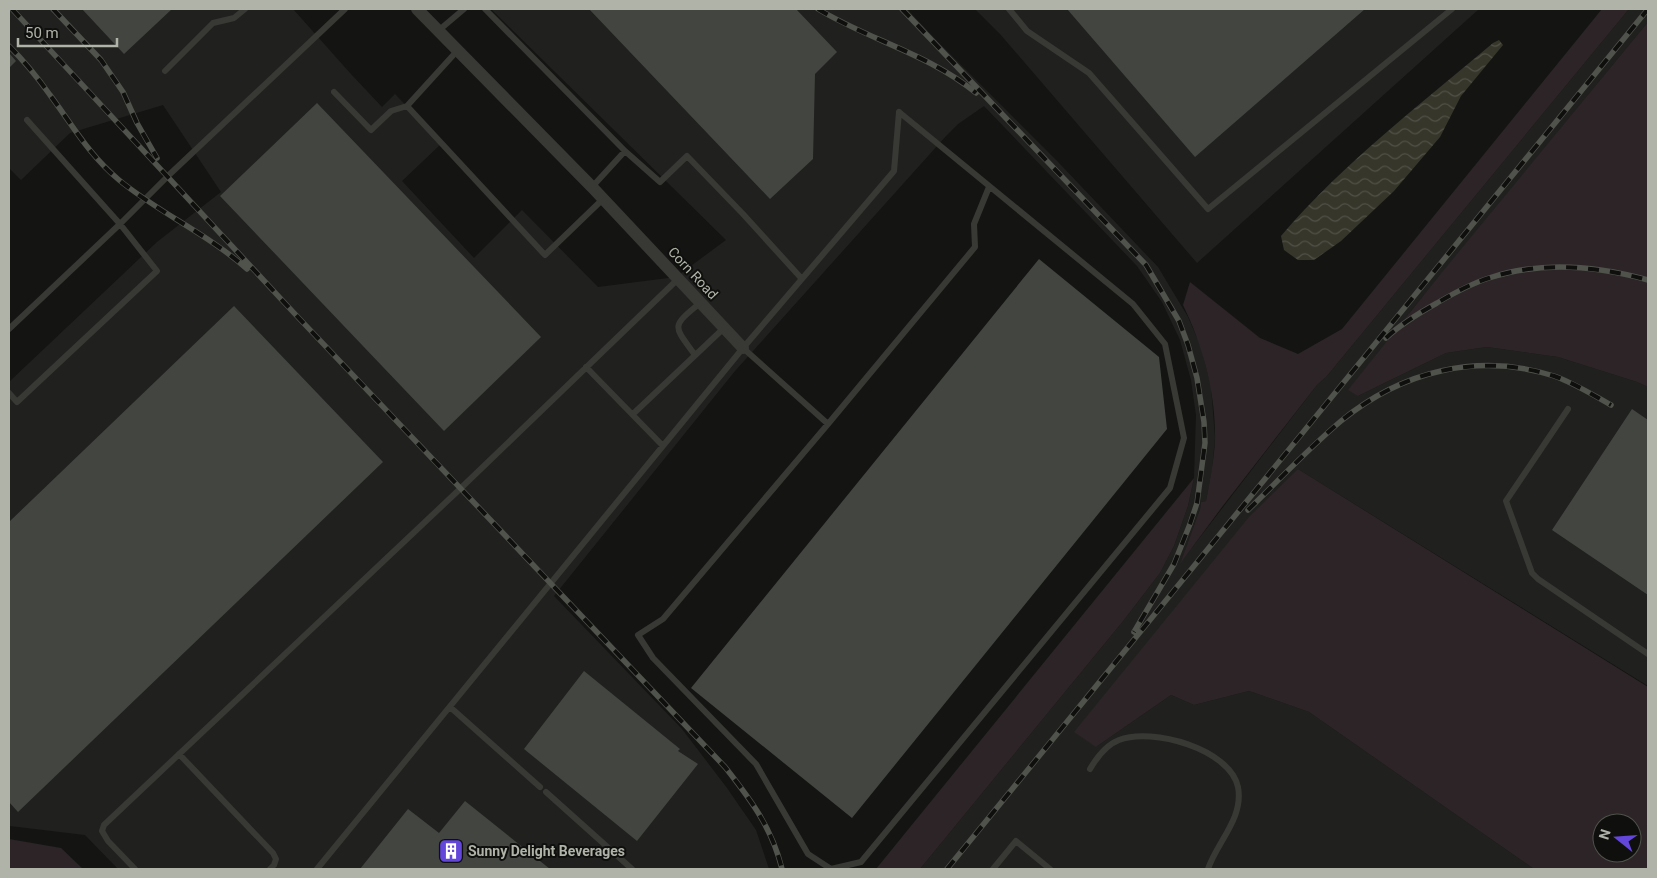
<svg xmlns="http://www.w3.org/2000/svg" width="1657" height="878" font-family="Roboto,sans-serif">
  <style>
    .built { fill: #20211f }
    .grass { fill: #2c2427; fill-rule: evenodd }
    .water { fill: url(#water-waves) }
    .building { fill: #424540 }
    .lines { fill: none; stroke-linecap: round; stroke-linejoin: round }
    .service { stroke: #383935; stroke-width: 6 }
    .minor { stroke: #383935; stroke-width: 12 }
    .rail-casing { stroke: #50524c; stroke-width: 5.5 }
    .rail { stroke: #0f100e; stroke-width: 4; stroke-dasharray: 11; stroke-linecap: butt }
    .labels { text-anchor: middle; dominant-baseline: central; stroke-width: 4; stroke-linejoin: round; paint-order: stroke }
    .street-label { font-size: 14px; fill: #b0b3a7; stroke: #0f100e }
    .poi-label { font-size: 14px; font-weight: bold; fill: #b0b3a7; stroke: #0f100e; text-anchor: start }
  </style>
  <defs>
    <pattern id="water-waves" width="16" height="10" patternUnits="userSpaceOnUse" patternTransform="scale(1.25)"><rect width="16" height="10" fill="#37362b"/><path d="M0 5q4-4 8 0t8 0" fill="none" stroke="#515147"/></pattern>
  </defs>
  <rect width="100%" height="100%" fill="#141513"/>
  <path class="built" d="M9,9H293L350,73L382,107L395,94L442,143L402,181L474,258L522,210L598,287L676,277L726,240L491,9H907L940,44L1059,163L1158,267L1188,317L1201,347L1211,387L1215,438L1212,470L1206,501L1201,502L1200,509L1181,562L1317,385L1327,376L1629,9H1648V22L1411,311L1358,396L1446,353L1487,347L1558,357L1637,382L1648,387V686L1298,469L1096,747L1171,695L1194,705L1249,691L1309,712L1534,869H920L1124,620L1160,573L1174,546L1188,506L1194,478L1196,415L1191,380L1180,340L1162,302L1137,266L984,106L958,124L946,136L735,371L554,596L682,729L727,788L756,830L769,869H118L85,835L10,826L9,869V382L157,242L221,192L163,105L70,133L21,180L9,168Z
    M975,9H1479L1197,263L1000,34Z"/>
  <path class="grass" d="M1602,9H1629L1327,376L1317,385L1222,507L1180,564L1200,509L1201,502L1206,501C1210,480 1214,460 1215,440C1216,394 1203,346 1183,305L1190,282L1260,338L1298,354L1342,329Z
    M1648,22V387L1637,382L1558,357L1487,347L1446,353L1358,396L1348,390L1443,271Z
    M1298,469L1648,687V869H1534L1309,712L1249,691L1194,705L1171,695L1096,747L1074,732L1249,517ZM1602,823H1632V853H1602Z
    M1194,478L1188,506L1174,546L1160,573L1124,620L920,869H876Z
    M9,839L61,848L83,869H9Z"/>
  <path class="water" d="M1499,40L1503,45L1461,96L1440,137L1394,191L1341,241L1314,260H1298L1284,250L1281,236C1343,163 1420,105 1493,43Z"/>
  <path class="building" d="M82,9H172L124,54Z
    M589,9H796L837,52L815,74L813,159L770,199Z
    M1067,9H1365L1195,157Z
    M9,53L16,61L9,68Z
    M317,103L541,337L444,431L220,196Z
    M1039,259L1159,357L1167,429L852,818L691,688Z
    M234,306L383,462L18,812L9,802V522Z
    M1632,409L1648,420V595L1552,530Z
    M584,671L680,749L678,751L698,764L637,841L524,749Z
    M465,801L550,869H360L408,809L439,833Z"/>
  <g class="lines">
    <path class="service" d="M485,9L625,151L660,182L687,156L743,214L802,279
      M1009,9L1027,31L1089,73L1208,209L1452,9
      M438,31L464,9
      M165,71L213,23L234,18L245,9
      M334,92L371,130L391,111L407,106L457,51
      M407,106L545,255L603,199
      M899,112L1133,304L1165,344L1184,438L1170,488L861,862L831,869L808,854L756,764L653,658L638,635L663,619L828,424L975,247L974,224L989,187
      M592,187L625,151
      M9,329L120,224L170,174L345,9
      M743,348L828,424
      M695,355C673,325 671,327 700,303
      M586,367L663,446
      M9,393L17,402L157,271L120,224L27,120
      M1568,409L1506,501L1532,573L1538,579L1648,654
      M633,414L724,328
      M450,707L540,787
      M179,754L273,853L276,859L274,865L270,869
      M1090,769C1097,757 1106,745 1119,740C1152,727 1230,749 1238,787C1244,818 1217,842 1208,869
      M546,792L632,869
      M135,869L108,841L102,831L104,825L461,488L678,279
      M317,869L743,348L894,171L899,112
      M993,869L1016,841L1050,869"/>
    <path class="minor" d="M417,9L592,187L743,348"/>
    <defs>
      <path id="rail" d="M12,9L294,313L725,767C751,800 772,828 782,869
        M53,9L101,60L123,92L137,123L157,158
        M818,9C869,40 929,54 976,93
        M902,9L1146,265L1179,321L1188,345L1197,378L1204,422L1205,443L1197,503L1190,524L1174,564L1134,632
        M9,46C24,61 38,78 50,95C73,126 89,155 119,180C159,213 208,234 247,269
        M1386,338C1401,324 1419,313 1437,303C1454,293 1470,284 1489,278C1540,261 1597,266 1648,280
        M1248,510C1279,480 1309,448 1341,421C1402,371 1478,352 1554,376C1574,383 1593,395 1611,405
        M947,869L1648,9"/>
    </defs>
    <use href="#rail" class="rail-casing"/>
    <use href="#rail" class="rail"/>
  </g>
  <defs>
    <symbol id="building-square" viewBox="-11 -11 22 22"><rect x="-9" y="-9" width="18" height="18" rx="4" fill="#6346da" stroke="#0f100e"/><path d="M-4-6H4V6H1V3H-1V6H-4ZM-2.5-4.3h1.7v1.8h-1.7ZM.8-4.3h1.7v1.8H.8ZM-2.5-1h1.7V.8h-1.7ZM.8-1h1.7V.8H.8Z" fill="#fff"/></symbol>
  </defs>
  <g fill-rule="evenodd">
    <use href="#building-square" x="437" y="837" width="28" height="28"/>
  </g>
  <g class="labels">
    <g class="street-label">
      <text transform="translate(693 273) rotate(47)">Corn Road</text>
    </g>
    <g class="poi-label">
      <text x="468" y="851">Sunny Delight Beverages</text>
    </g>
  </g>
  <rect width="1657" height="878" fill="none" stroke="#b0b3a7" stroke-width="20"/>
  <g transform="translate(1617 838) rotate(287)"><circle r="24" fill="#0f100e" stroke="#4f514b"/>
  <path d="M0-4L9 19L0 12L-9 19Z" fill="#6346da"/>
  <text y="-8" font-size="14" font-weight="bold" text-anchor="middle" fill="#b0b3a7">N</text>
  </g>
  <path d="M18 38v8h99v-8" fill="none" stroke="#b0b3a7" stroke-width="2.5"/>
  <text x="25" y="38" font-size="15" fill="#b0b3a7" stroke="#0f100e" stroke-width="4" paint-order="stroke">50 m</text>
</svg>
